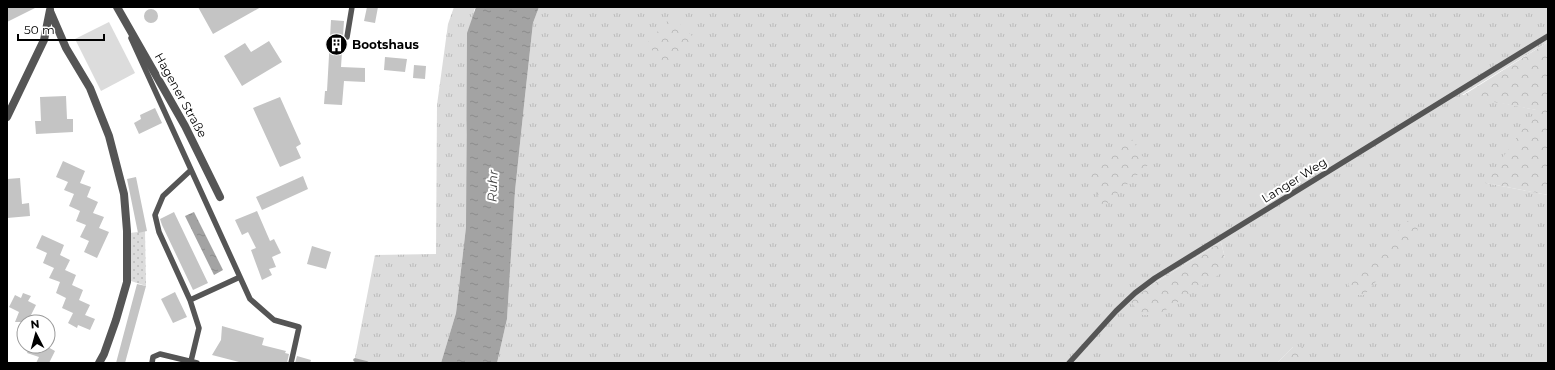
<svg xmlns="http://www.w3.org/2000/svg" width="1555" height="370" font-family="Montserrat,sans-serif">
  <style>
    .grass { fill: url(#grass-tufts); fill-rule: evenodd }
    .forest { fill: url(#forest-crowns) }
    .park { fill: url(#park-dots) }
    .pitch { fill: #dcdcdc }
    .water { fill: url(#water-ripples) }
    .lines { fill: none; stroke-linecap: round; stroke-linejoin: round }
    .stream { stroke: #a3a3a3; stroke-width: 3.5 }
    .building { fill: #c4c4c4 }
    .lane { stroke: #555; stroke-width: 5.5 }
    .street { stroke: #555; stroke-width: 8 }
    .labels { text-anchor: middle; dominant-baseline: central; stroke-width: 4; stroke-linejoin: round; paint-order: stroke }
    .poi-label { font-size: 12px; font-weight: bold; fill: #000; stroke: #fff; text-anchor: start }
    .street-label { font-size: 12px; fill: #000; stroke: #fff }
    .water-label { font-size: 13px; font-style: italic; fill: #444; stroke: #fff }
  </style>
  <defs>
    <pattern id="grass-tufts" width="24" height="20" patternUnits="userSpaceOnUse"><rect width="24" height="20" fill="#dcdcdc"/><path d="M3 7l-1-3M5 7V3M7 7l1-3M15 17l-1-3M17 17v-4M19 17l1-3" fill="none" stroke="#bbb"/></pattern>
    <pattern id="forest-crowns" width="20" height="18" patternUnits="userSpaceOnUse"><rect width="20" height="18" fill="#dcdcdc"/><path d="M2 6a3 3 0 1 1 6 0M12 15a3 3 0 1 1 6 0" fill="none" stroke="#bbb"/></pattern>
    <pattern id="park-dots" width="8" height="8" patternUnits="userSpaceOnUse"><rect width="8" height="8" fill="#dcdcdc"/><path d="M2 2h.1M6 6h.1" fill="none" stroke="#bbb" stroke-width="1.8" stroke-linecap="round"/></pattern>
    <pattern id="water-ripples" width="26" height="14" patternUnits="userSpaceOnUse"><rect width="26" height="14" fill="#a3a3a3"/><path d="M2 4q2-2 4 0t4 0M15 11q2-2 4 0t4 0" fill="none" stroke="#8b8b8b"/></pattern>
  </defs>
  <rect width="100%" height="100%" fill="#fff"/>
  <path class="grass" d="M454,7H476L474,10L466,135V227L456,313L441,363H354L375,255L436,254L437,105L448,24Z
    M539,7H1548V42L1462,95L1537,110L1486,183L1548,195L1547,363H1308L1311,360L1293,347L1277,363H497L507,319L515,191L525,96L533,23ZM1221,242L1225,258L1150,286Z"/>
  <path class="forest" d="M672,16L696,40L667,65L646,44Z
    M1548,42V195L1485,183L1536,110L1462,96Z
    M1128,133L1148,165L1103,207L1088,173Z
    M1407,221L1418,224L1417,235L1364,295H1354L1348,284Z
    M1221,242L1225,258L1223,272L1158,315H1142L1131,302L1150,286Z
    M1293,347H1304L1312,360L1308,363H1277Z"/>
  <path class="park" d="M145,231L146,286L128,280L130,233Z"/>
  <path class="pitch" d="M109,22L135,73L101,91L75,39Z"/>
  <path class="water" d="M476,7H539L533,23L525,96L515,191L507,319L497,363H441L456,313L466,227L467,33Z
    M194,212L223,270L214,275L185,216Z"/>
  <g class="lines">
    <path class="stream" d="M355,360L367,363"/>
  </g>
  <path class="building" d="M7,7H37L7,22Z
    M198,7H261L213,34Z
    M367,7H378L375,23L364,21Z
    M144 16a7 7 0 1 1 14 0a7 7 0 1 1-14 0Z
    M331,20L344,21L341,67L365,68V82L344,81L342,105L324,104L325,91H327Z
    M269,41L282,62L242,86L224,56L245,43L251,52Z
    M385,57L407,59L405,72L384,70Z
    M414,65L426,66L425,79L413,78Z
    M66,96L67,119H73V132L36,134L35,121H41L40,97Z
    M280,97L301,144L296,147L301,158L280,167L253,108Z
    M155,108L162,123L139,134L134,123L141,119L140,115Z
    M63,161L85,171L80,183L91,187L87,197L98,202L93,213L104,217L99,228L109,232L97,258L84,252L89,241L80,237L86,225L76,221L80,211L69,206L74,194L64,190L68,182L56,177Z
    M303,176L308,189L262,210L256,197Z
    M136,177L147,231L138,233L127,179Z
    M20,178L22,204L29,203L30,216L7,218V179Z
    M257,211L270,241L274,239L281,253L272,257L276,267L269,269L272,275L262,280L251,250L256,248L248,232L242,235L235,220Z
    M174,212L208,283L193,290L162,225L160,219Z
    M42,235L64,245L60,255L70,260L65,270L76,275L72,285L83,290L79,300L90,305L85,315L95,319L90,330L78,325L77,328L68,323L73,313L62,308L66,298L56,293L60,282L49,278L54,268L43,263L47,253L36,248Z
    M312,246L331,252L326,269L307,264Z
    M137,284L146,286L125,363H116Z
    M175,292L187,317L173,323L161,299Z
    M23,293L31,296L28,301L36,305L31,315L46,322H15L19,312L9,307L15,295L21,298Z
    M222,326L264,338L262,345L286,351L285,353L289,354L287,363H243L212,355L221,340Z
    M30,346H46L55,351L49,363H36L39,357L27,353Z
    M297,356L311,360L310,363H295Z"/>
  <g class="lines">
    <path class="lane" d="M347,37L352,7
      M131,38L250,299L274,320L299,327L291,363
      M190,300L240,277
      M191,361L199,328L190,300L159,232L155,215L163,196L191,170
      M152,363L153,357L160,354L197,363
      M1069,363L1116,311L1135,293L1155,278L1548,36"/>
    <path class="street" d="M117,7L185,126L220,197
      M50,11L66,48L90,88L109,136L124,194L127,231V282L116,320L104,354L99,363
      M7,117L44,40L50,10"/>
  </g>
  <defs>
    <symbol id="building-disc" viewBox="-11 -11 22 22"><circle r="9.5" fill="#000" stroke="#fff"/><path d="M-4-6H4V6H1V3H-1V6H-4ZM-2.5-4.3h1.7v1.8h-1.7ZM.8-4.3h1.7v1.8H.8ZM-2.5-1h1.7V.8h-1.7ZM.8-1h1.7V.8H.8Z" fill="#fff"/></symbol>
  </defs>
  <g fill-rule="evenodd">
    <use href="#building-disc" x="324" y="32" width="25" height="25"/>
  </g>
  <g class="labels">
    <g class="poi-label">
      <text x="352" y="44">Bootshaus</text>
    </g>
    <g class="street-label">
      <text transform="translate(181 95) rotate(61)">Hagener Straße</text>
      <text transform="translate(1294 180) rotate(-32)">Langer Weg</text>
    </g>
    <g class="water-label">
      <text transform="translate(492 186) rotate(-88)">Ruhr</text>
    </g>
  </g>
  <rect width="1555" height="370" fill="none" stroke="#000000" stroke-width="16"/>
  <g transform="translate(36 334) rotate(354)"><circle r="19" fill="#ffffff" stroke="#999999"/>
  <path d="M0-3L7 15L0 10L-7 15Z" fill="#000000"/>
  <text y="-6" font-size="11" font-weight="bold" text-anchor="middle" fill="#000000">N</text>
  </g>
  <path d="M18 34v6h86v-6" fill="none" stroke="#000000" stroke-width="2"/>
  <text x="24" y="34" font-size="12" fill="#000000" stroke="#ffffff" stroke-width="3" paint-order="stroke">50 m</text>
</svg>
